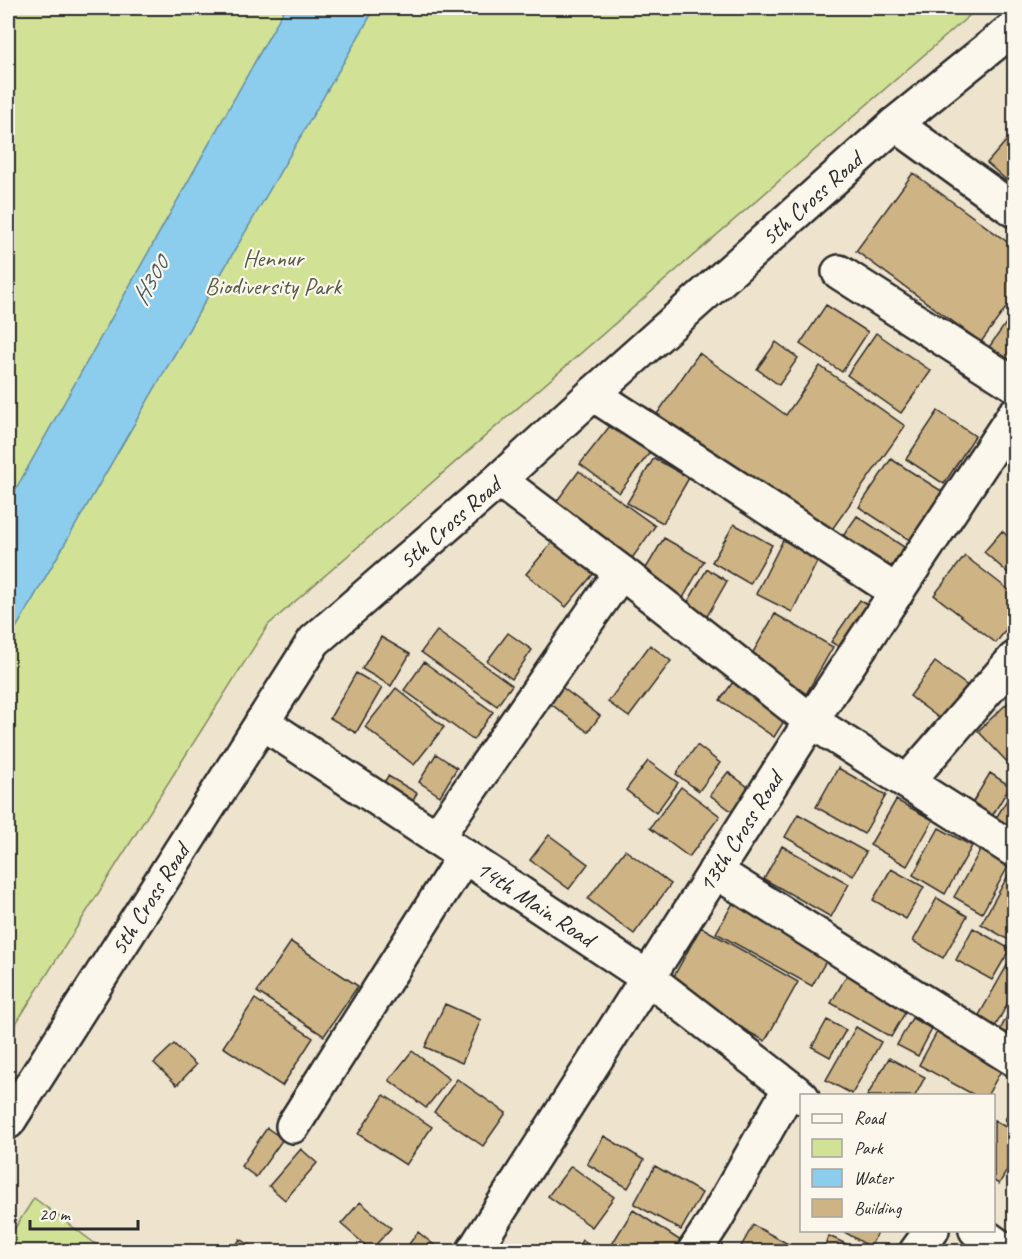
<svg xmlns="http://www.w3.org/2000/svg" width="1022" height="1259" font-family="Caveat,sans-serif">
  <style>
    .green { fill: #d1e296; stroke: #7e8660; stroke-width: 1.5 }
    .water { fill: #8ccced; stroke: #658c9f; stroke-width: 1.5 }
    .building { fill: #ceb384; stroke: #2b2b2b; stroke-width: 1.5 }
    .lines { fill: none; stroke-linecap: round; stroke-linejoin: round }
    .minor-casing { stroke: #2b2b2b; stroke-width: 38 }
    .minor { stroke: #fbf7ec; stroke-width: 33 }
    .labels { text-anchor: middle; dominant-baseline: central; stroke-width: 4.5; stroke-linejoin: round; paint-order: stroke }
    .street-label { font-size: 24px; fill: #2b2b2b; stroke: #fbf7ec }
    .park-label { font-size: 24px; fill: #545946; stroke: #fbf7ec }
    .water-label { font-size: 26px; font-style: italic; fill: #485b65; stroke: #fbf7ec }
  </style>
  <rect width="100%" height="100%" fill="#eee3cd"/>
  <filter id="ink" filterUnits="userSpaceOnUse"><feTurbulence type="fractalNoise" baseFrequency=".0167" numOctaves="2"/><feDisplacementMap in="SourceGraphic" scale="12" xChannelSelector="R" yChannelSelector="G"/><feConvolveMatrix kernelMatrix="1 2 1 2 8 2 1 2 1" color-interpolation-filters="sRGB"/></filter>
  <g filter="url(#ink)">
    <path class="green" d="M8,8H978L268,625L8,1036Z
      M34,1198L105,1251H8V1239Z"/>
    <path class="water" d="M285,8H375L8,642V503Z"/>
    <path class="building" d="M1014,132V181L1012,185L987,163Z
      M913,173L1014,247V297L981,342L856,251Z
      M826,305L868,332L842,372L800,344Z
      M1014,312V365L989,347Z
      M876,333L931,371L901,413L847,375Z
      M776,342L798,358L779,385L757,369Z
      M699,353L786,415L820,366L905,426L828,535L657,414Z
      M938,411L975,436L944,484L906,459Z
      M613,422L651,451L619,493L580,464Z
      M654,458L689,478L663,523L627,503Z
      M891,459L943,492L911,541L859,507Z
      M579,471L655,526L628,564L551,509Z
      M857,516L904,547L888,571L841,539Z
      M734,524L772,545L750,584L712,562Z
      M1002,531L1014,542V578L984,552Z
      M560,533L600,566L566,607L526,574Z
      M664,538L704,561L683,598L642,575Z
      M783,540L819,558L792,612L756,594Z
      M965,556L1014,594V619L996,643L934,595Z
      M707,569L727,581L706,618L685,607Z
      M860,600L872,608L844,650L831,642Z
      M775,614L833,647L806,694L748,661Z
      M437,631L512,685L497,706L421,652Z
      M508,633L532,650L512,679L487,661Z
      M381,637L410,654L391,686L362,669Z
      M650,645L671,661L629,717L608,702Z
      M424,662L493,712L473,740L404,690Z
      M935,662L969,687L943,721L910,696Z
      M356,673L382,688L356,733L330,718Z
      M551,679L600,716L588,732L539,695Z
      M733,682L786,718L774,737L720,700Z
      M396,688L444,727L414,765L365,727Z
      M1014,697V761L1010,765L978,731Z
      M697,745L720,763L699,791L676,774Z
      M436,754L457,768L440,796L419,782Z
      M648,761L678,783L656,813L626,790Z
      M838,768L886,795L864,834L816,807Z
      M728,772L756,793L738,816L710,795Z
      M990,773L1010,786L991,818L971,805Z
      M388,776L417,793L410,806L380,789Z
      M681,787L720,816L689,857L650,828Z
      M1014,788V830L996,818Z
      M896,800L933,820L907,866L870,845Z
      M798,814L866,852L853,876L785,837Z
      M939,828L972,846L945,894L913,875Z
      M549,835L588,864L569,889L530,860Z
      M782,846L849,884L831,917L764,879Z
      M981,849L1009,865L982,913L954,897Z
      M625,850L671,884L634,934L588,899Z
      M1014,865V943L981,924Z
      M891,869L924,887L906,919L873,900Z
      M736,898L831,952L812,986L716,933Z
      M937,898L967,916L943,958L913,941Z
      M701,927L798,982L765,1041L668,987Z
      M973,928L1010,949L992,980L956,960Z
      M291,942L358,986L324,1036L257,992Z
      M1013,955L1014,956V991L995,1027L978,1017Z
      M850,970L910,1004L891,1037L831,1003Z
      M255,999L313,1038L282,1086L223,1047Z
      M1014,1003V1040L999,1032Z
      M445,1004L481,1020L462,1063L425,1047Z
      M912,1018L932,1029L918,1056L897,1045Z
      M827,1020L846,1030L830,1057L812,1047Z
      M942,1023L1008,1058L987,1096H976L919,1065Z
      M856,1027L881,1042L852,1094L826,1080Z
      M174,1044L196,1065L177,1085L154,1063Z
      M412,1051L449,1079L426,1108L389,1080Z
      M889,1058L925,1077L915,1096H867Z
      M457,1079L506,1113L483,1146L434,1112Z
      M384,1095L432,1127L406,1165L358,1134Z
      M1014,1102V1125L1005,1120Z
      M994,1120L1014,1132V1158L999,1184L994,1181Z
      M267,1128L283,1139L256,1177L241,1166Z
      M604,1136L644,1160L628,1188L587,1164Z
      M301,1149L317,1163L285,1200L269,1186Z
      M571,1166L614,1197L592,1227L548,1196Z
      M655,1166L702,1193L681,1230L634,1204Z
      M360,1202L391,1228L371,1250L341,1224Z
      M633,1210L681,1241L674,1252H623L612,1244Z
      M753,1225L803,1252H738Z
      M841,1230H879L870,1247Z
      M418,1232L443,1252H403Z
      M829,1236L863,1252H822Z
      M240,1239L261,1252H232Z
      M582,1240L599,1252H575Z"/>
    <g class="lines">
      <defs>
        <g id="minor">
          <path d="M895,124L1014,210"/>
          <path d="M839,272L1014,384"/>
          <path d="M593,394L897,592"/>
          <path d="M499,480L621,572L811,721L1014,850"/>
          <path id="s1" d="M262,722L648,978L802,1097"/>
          <path d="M908,781L1014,659"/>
          <path d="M436,838L621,572"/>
          <path d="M715,871L1014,1059"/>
          <path id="s2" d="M8,1122L314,641L499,480L593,394L895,124L1014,28"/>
          <path d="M293,1126L464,856"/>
          <path d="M976,1230L1007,1252"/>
          <path id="s3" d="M473,1252L811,721L1014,415"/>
          <path d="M694,1252L715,1220L790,1088"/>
          <path d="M916,1252L932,1230"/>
        </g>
      </defs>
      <use href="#minor" class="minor-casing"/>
      <use href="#minor" class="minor"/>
    </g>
  </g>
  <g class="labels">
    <g class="street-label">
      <text stroke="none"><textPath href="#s2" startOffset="1236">5th Cross Road</textPath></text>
      <text stroke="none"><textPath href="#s2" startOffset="750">5th Cross Road</textPath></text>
      <text stroke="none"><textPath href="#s3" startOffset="498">13th Cross Road</textPath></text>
      <text stroke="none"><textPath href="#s2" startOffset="264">5th Cross Road</textPath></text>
      <text stroke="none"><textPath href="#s1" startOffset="328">14th Main Road</textPath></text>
    </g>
    <g class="park-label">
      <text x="273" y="258">Hennur<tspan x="273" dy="28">Biodiversity Park</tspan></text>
    </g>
    <g class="water-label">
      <text transform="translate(150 281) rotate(-60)">H300</text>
    </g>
  </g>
  <rect width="1022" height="1259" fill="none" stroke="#fbf7ec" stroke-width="30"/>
  <rect x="15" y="15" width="992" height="1229" fill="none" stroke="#2b2b2b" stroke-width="2" filter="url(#ink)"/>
  <rect x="800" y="1094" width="195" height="138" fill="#fbf7ec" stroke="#a8a59f" stroke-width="1.5"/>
  <rect x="812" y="1114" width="30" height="9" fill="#fbf7ec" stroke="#a8a59f" stroke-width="1.5"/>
  <text x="854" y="1124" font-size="18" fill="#2b2b2b">Road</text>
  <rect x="812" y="1139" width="30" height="18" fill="#d1e296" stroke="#a8a59f" stroke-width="1.5"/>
  <text x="854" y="1154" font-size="18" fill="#2b2b2b">Park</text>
  <rect x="812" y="1169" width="30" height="18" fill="#8ccced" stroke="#a8a59f" stroke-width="1.5"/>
  <text x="854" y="1184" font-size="18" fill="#2b2b2b">Water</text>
  <rect x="812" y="1199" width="30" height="18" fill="#ceb384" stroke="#a8a59f" stroke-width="1.5"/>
  <text x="854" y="1214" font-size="18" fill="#2b2b2b">Building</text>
  <path d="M30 1220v9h108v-9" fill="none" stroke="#2b2b2b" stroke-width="3"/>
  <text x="39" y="1220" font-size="18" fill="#2b2b2b" stroke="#fbf7ec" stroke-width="4.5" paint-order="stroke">20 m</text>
</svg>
